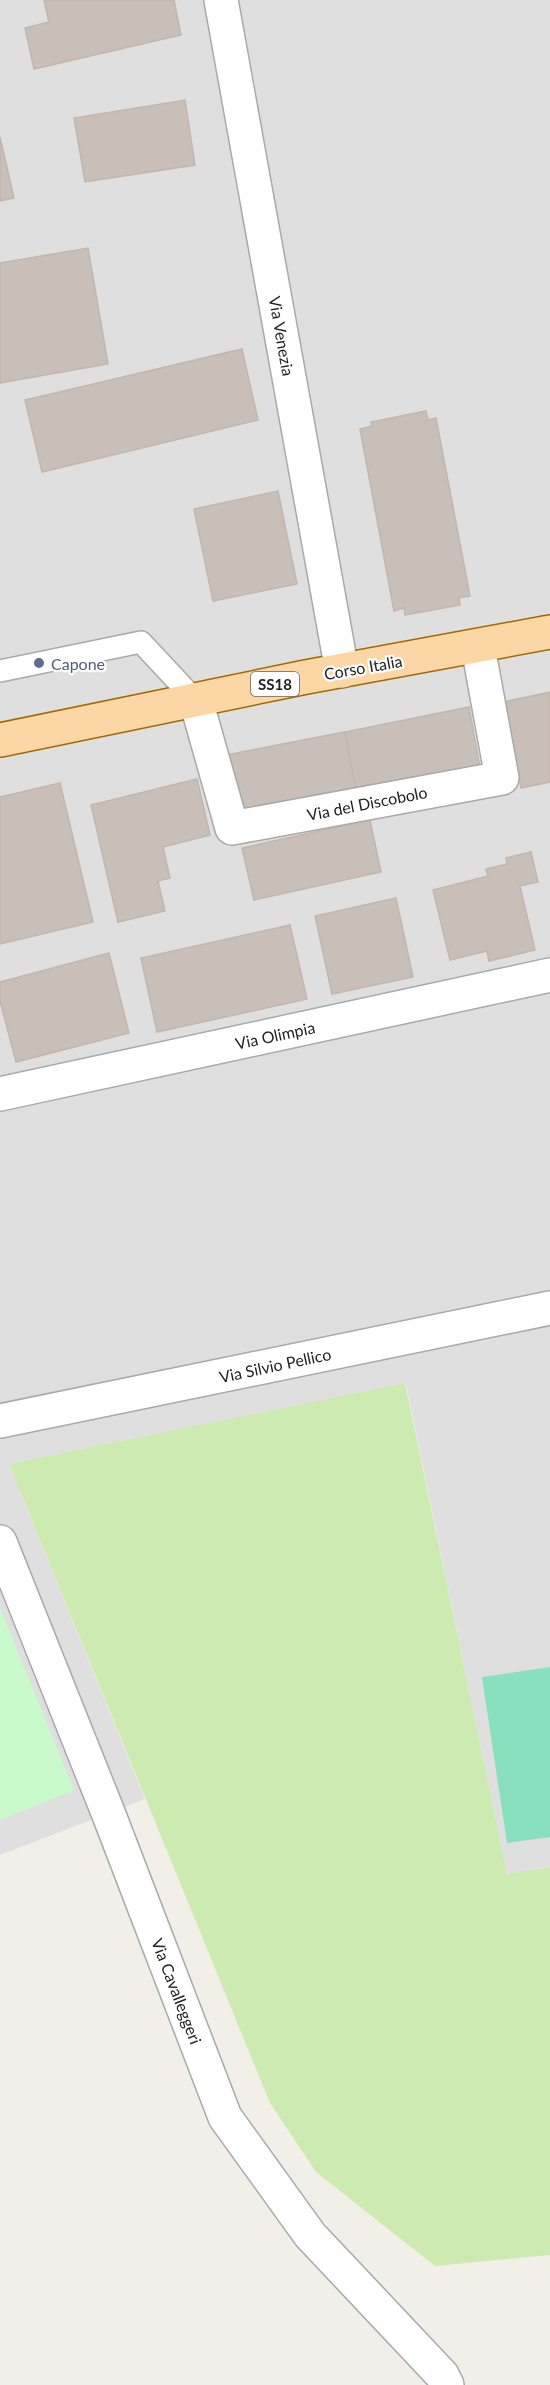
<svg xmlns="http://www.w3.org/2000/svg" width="550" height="2385" font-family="Lato,sans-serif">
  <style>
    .residential { fill: #e0dfdf }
    .grass { fill: #cdebb0 }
    .park { fill: #c8facc }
    .pitch { fill: #88e0be }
    .building { fill: #c7bfb8; stroke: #c4b6ab; stroke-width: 1.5 }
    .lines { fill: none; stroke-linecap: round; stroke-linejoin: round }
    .lane-casing { stroke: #a9a9a9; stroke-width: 24 }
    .street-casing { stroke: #a9a9a9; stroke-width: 36 }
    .primary-casing { stroke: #a06b00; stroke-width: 36 }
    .lane { stroke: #fff; stroke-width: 21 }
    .street { stroke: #fff; stroke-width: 33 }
    .primary { stroke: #fcd6a4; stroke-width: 33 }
    .service-dot { fill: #5c6f8a; stroke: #fff; stroke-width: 2 }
    .labels { text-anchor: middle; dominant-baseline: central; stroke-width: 4.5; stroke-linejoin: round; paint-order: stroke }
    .shield { fill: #fff; stroke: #646464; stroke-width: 1.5 }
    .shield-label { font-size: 15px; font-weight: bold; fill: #222 }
    .street-label { font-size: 16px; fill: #222; stroke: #fff }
    .service-label { font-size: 16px; fill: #4e5e75; stroke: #fff; text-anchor: start }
  </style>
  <rect width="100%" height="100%" fill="#f2efe9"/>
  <path class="residential" d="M0,0H550V1867L507,1875L406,1384L9,1464L145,1799L0,1855Z"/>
  <path class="grass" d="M405,1383L507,1874L550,1867V2255L435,2266L316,2172L270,2103L9,1464Z"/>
  <path class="park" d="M0,1608L74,1790L0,1820Z"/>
  <path class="pitch" d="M550,1667V1837L507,1843L482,1677Z"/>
  <path class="building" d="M44,0H174L181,35L34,69L25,28L49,22Z
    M185,100L195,165L85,182L74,118Z
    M0,137L14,198L0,201Z
    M88,248L108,364L0,383V263Z
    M242,349L258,420L42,472L25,400Z
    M426,411L428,420L436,418L470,596L459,598L460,605L405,615L404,608L394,611L360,429L372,426L371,422Z
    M278,491L297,584L213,601L194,509Z
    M550,692V782L521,788L504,702Z
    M469,707L480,768L356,791L345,732Z
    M345,732L356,791L237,815L226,755Z
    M197,779L210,835L163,847L170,878L158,881L165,911L118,922L91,805Z
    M60,783L93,922L0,944V797Z
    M370,820L381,872L254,900L242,848Z
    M531,852L538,882L520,886L535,950L489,961L487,951L450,960L433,890L488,876L486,869L507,864L506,858Z
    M396,898L413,977L332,994L315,916Z
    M290,925L307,999L157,1032L141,958Z
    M109,953L129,1033L16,1062L0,1001V982Z"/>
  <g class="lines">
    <defs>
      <path id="lane" d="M0,671L141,642L196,701"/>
      <path id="street" d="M221,0L342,671
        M196,701L232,828L502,778L478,647
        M0,1094L550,975
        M0,1421L550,1308
        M0,1542L109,1815L225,2117L310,2235L442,2375L447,2385"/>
      <path id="primary" d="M0,740L306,677L550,632"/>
    </defs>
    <use href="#lane" class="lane-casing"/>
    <use href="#street" class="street-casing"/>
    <use href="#primary" class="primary-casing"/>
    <use href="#lane" class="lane"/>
    <use href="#street" class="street"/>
    <use href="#primary" class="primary"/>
  </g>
  <circle class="service-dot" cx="39" cy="663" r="6"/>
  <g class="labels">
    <rect class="shield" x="251" y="672" width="48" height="24" rx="4.5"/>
    <g class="shield-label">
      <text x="275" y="684">SS18</text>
    </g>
    <g class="street-label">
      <text transform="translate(282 336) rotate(80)">Via Venezia</text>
      <text transform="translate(363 667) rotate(-10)">Corso Italia</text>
      <text transform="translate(367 803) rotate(-11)">Via del Discobolo</text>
      <text transform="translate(275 1035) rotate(-12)">Via Olimpia</text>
      <text transform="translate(275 1365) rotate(-12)">Via Silvio Pellico</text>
      <text transform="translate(177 1991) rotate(69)">Via Cavalleggeri</text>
    </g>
    <g class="service-label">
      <text x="51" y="663">Capone</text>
    </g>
  </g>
</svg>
